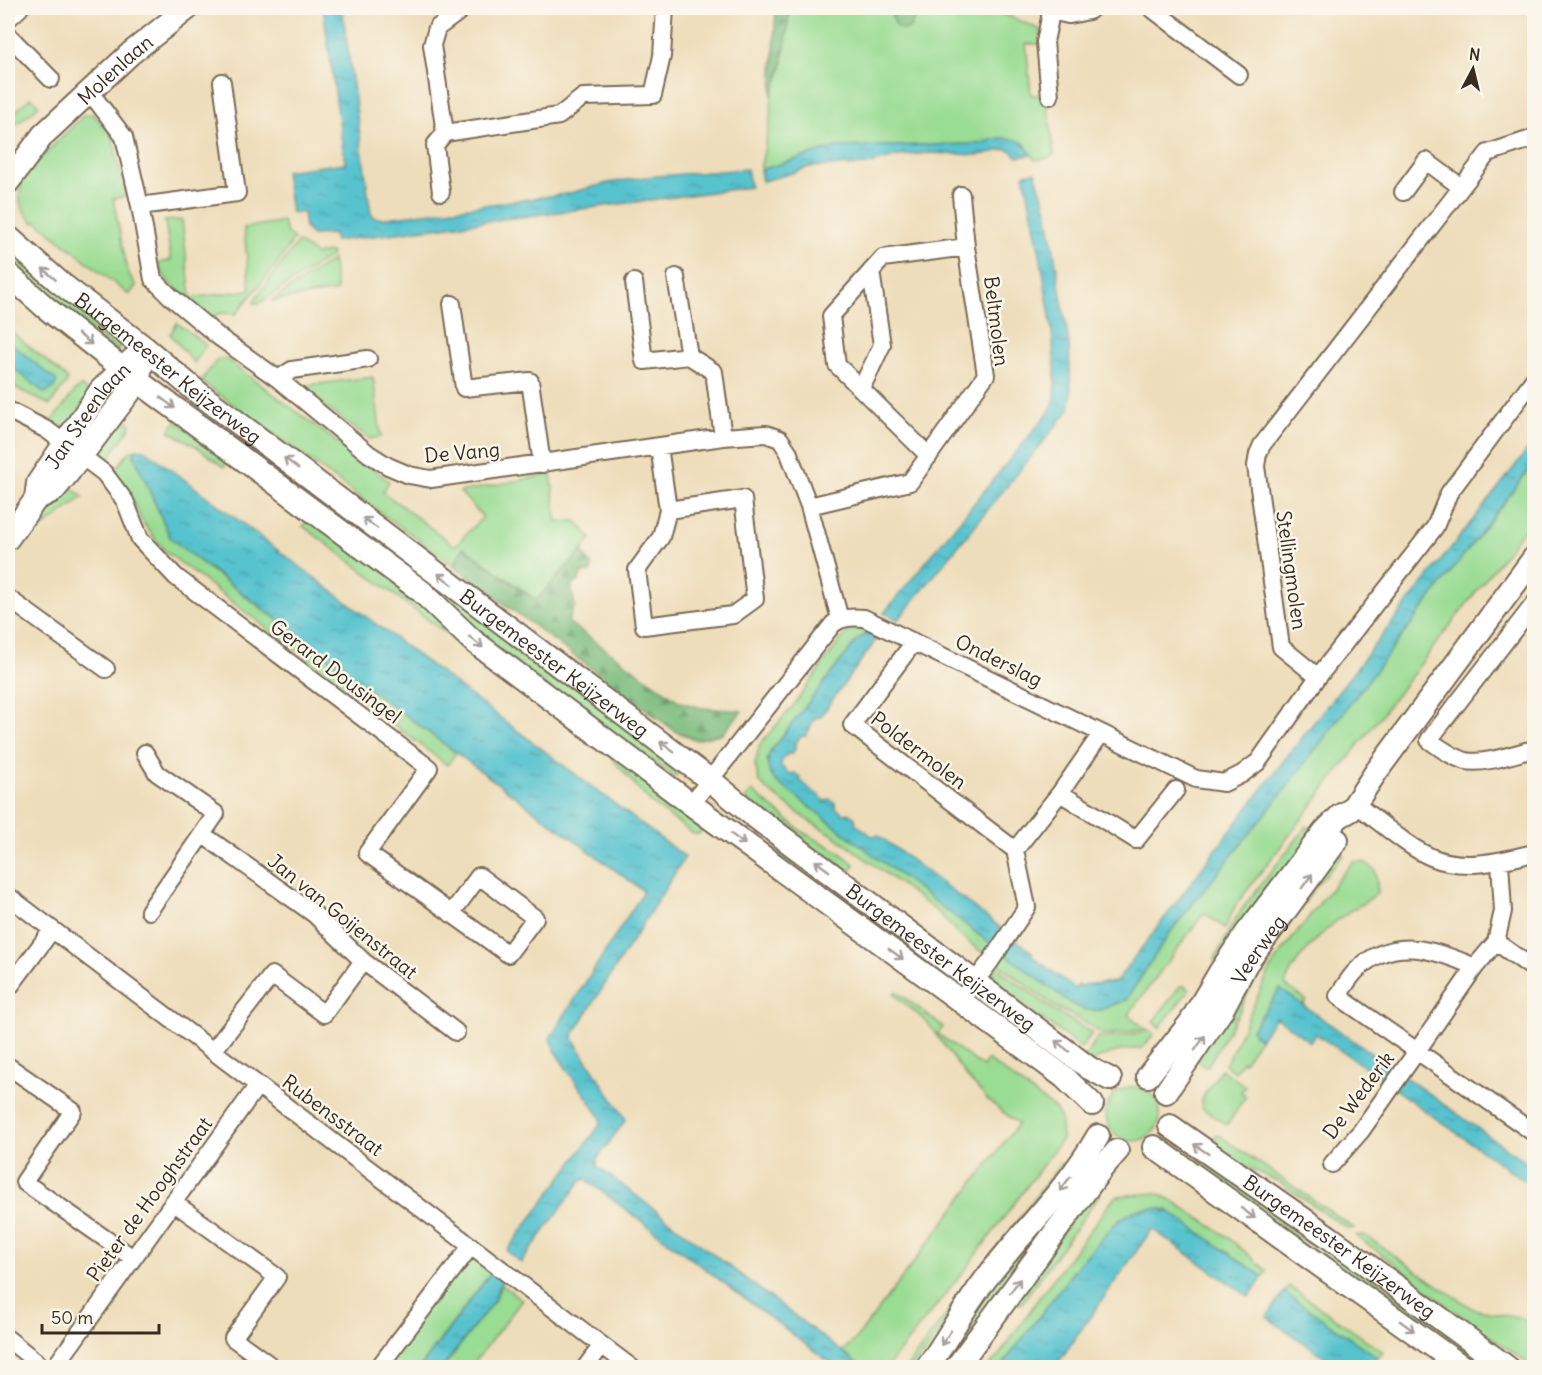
<svg xmlns="http://www.w3.org/2000/svg" width="1542" height="1375" font-family="Delius,sans-serif">
  <style>
    .green { fill: #99dc93; stroke: #6a8358; stroke-width: 1.5 }
    .forest { fill: url(#forest-firs); stroke: #5a734e; stroke-width: 1.5 }
    .water { fill: url(#water-ripples); stroke: #497676; stroke-width: 1.5 }
    .lines { fill: none; stroke-linecap: round; stroke-linejoin: round }
    .street-casing { stroke: #7a6955; stroke-width: 20 }
    .secondary-casing { stroke: #7a6955; stroke-width: 26 }
    .street { stroke: #fff; stroke-width: 16 }
    .secondary { stroke: #fff; stroke-width: 22 }
    .oneway { stroke: #a79f9a }
    .labels { text-anchor: middle; dominant-baseline: central; stroke-width: 5; stroke-linejoin: round; paint-order: stroke }
    .street-label { font-size: 20px; fill: #3b2a1e; stroke: #fbf7ec }
  </style>
  <defs>
    <pattern id="forest-firs" width="22" height="20" patternUnits="userSpaceOnUse" patternTransform="scale(1.5)"><rect width="22" height="20" fill="#7abc7d"/><path d="M5 1l3.5 6h-7zM16 11l3.5 6h-7z" fill="#659966"/></pattern>
    <pattern id="water-ripples" width="26" height="14" patternUnits="userSpaceOnUse" patternTransform="scale(1.5)"><rect width="26" height="14" fill="#57c3cf"/><path d="M2 4q2-2 4 0t4 0M15 11q2-2 4 0t4 0" fill="none" stroke="#499fa7"/></pattern>
  </defs>
  <rect width="100%" height="100%" fill="#fbf7ec"/>
  <filter id="ink" filterUnits="userSpaceOnUse"><feTurbulence type="fractalNoise" baseFrequency=".0167" numOctaves="2"/><feDisplacementMap in="SourceGraphic" scale="12" xChannelSelector="R" yChannelSelector="G"/><feConvolveMatrix kernelMatrix="1 2 1 2 8 2 1 2 1" color-interpolation-filters="sRGB"/></filter>
  <filter id="wash" filterUnits="userSpaceOnUse"><feTurbulence type="fractalNoise" baseFrequency=".008" numOctaves="4" result="noise"/><feDisplacementMap in="SourceGraphic" scale="24" xChannelSelector="R" yChannelSelector="G"/><feGaussianBlur stdDeviation="1.35" result="paint"/><feColorMatrix in="noise" values="0 0 0 0 0 0 0 0 0 0 0 0 0 0 0 0 0 1.4 0 .05"/><feComposite in="paint" operator="in"/></filter>
  <g filter="url(#wash)">
    <rect width="100%" height="100%" fill="#eeddba"/>
    <path class="green" d="M790,8H890L892,17L920,8H990L1041,30L1039,44H1026L1031,95L1046,94L1054,154L1048,158L1035,160L1024,143L999,138L979,144L837,147L760,170L770,121L772,96L782,67Z
      M31,97L39,106L8,131V119Z
      M93,114L112,135L126,196L113,199L128,273L136,286L129,295L36,221L34,223C3,194 28,172 50,149C61,138 73,126 84,115Z
      M182,220L191,298L250,290L244,228L283,221L286,232L294,239L276,265L236,314L221,313L209,318C186,301 171,289 157,264L171,260L165,221Z
      M298,242L315,254L331,252L332,255L260,303H254L255,299Z
      M8,247L122,344L117,351L8,263Z
      M332,259L337,291L271,301L332,260Z
      M177,323L206,345L194,363L170,334Z
      M8,329L67,378V382L50,405L8,384V364L45,393L18,350L8,341Z
      M225,358L389,481L383,492L455,546L483,517L460,492L551,474L557,522L576,521L591,538L582,551L536,600L464,547L454,566L201,381L218,359Z
      M373,377L381,437L370,439L300,389L302,386Z
      M81,386L90,393L67,428L51,422L76,390Z
      M185,399L305,490L355,519L683,766L675,777L651,760L630,751L182,404Z
      M121,416L131,424L130,428L106,462L96,449Z
      M176,421L228,461L224,467L196,446L169,431Z
      M136,449L134,456L170,537L209,569L456,753L447,765L165,551C157,541 149,532 142,521C133,503 128,488 114,472L128,453Z
      M1534,463V516L1235,906L1225,928L1204,913L1128,1015L1146,1029L1103,1035L1088,1024L1056,1007L995,962L1004,953L1073,1005L1100,1010L1126,1000L1171,931L1279,797Z
      M71,487L83,497L29,538L24,532Z
      M307,520L340,537L707,822L699,834H693L650,802L610,756L303,526Z
      M855,628L870,632L858,639L770,752L767,760L777,782L991,944L983,953L958,934L940,914L832,834L809,821L767,790L759,781L755,765L760,744L793,706L842,638Z
      M752,791L804,833L838,851L855,865L851,871L846,870L819,856L745,799Z
      M1307,826L1316,834L1213,963L1232,925L1244,906Z
      M757,841L790,858L901,931L893,942Z
      M1335,849L1344,855L1320,881L1263,960L1238,1014L1207,1067L1195,1059Z
      M1353,862H1364L1375,870L1378,892C1368,902 1357,906 1347,913C1325,929 1293,959 1285,985L1306,1000L1303,1005L1280,989L1254,1036L1260,1039L1244,1062L1242,1061L1235,1072L1225,1065C1244,1031 1256,995 1275,961L1335,883Z
      M994,966L1057,1012L1092,1033L1081,1048L993,982Z
      M1180,986H1185L1189,990L1159,1028L1153,1022Z
      M896,991L943,1027L938,1034L983,1067L988,1060L1055,1109L1060,1117L1062,1139L968,1266L887,1367H862L842,1351L856,1339L1018,1124L989,1101L967,1077L927,1022L894,994Z
      M1149,1031L1154,1035L1142,1048C1123,1050 1107,1052 1091,1063L1084,1058L1098,1037L1107,1038Z
      M1221,1069L1245,1086L1241,1092L1246,1096L1227,1125L1202,1108L1201,1100Z
      M1106 1114a27 27 0 1 1 54 0a27 27 0 1 1-54 0Z
      M1217,1134L1354,1228L1348,1229L1279,1182L1207,1148Z
      M1203,1156L1499,1367H1478L1195,1166Z
      M1061,1163L1069,1169L972,1291L914,1367L906,1368Z
      M1086,1181L950,1367L936,1368L986,1287Z
      M1094,1187L1101,1193L1021,1304L1015,1300Z
      M1157,1193L1173,1201L1228,1237L1267,1271L1263,1277L1167,1210L1156,1208L1140,1209L1121,1218L1079,1264L1001,1367L986,1368L998,1357L1041,1295L1114,1198L1118,1196Z
      M1364,1235L1473,1309L1534,1321L1533,1332L1534,1367L1447,1306L1398,1266L1356,1236Z
      M468,1252L492,1271L420,1367L381,1368Z
      M501,1284L522,1300L471,1367L443,1368L496,1298Z
      M1289,1286L1383,1352L1378,1358L1284,1292Z"/>
    <path class="forest" d="M776,8H790L782,67L772,96Z
      M890,8H920L910,28L903,30L896,27Z
      M463,547L536,600L582,551L592,566L591,572L581,573L579,581L571,585L575,606L568,622L680,702L702,708L742,711L723,733L696,740L675,731L454,566Z"/>
    <path class="water" d="M323,8H342L371,214L375,218H387L566,194L608,183L646,177L747,169L750,187L335,241L333,234L312,235L305,228L303,212L291,213L285,171L345,163Z
      M999,138C1018,138 1022,140 1032,155L1018,157L1012,151L1006,149L980,155L928,153L899,156L866,165L809,167L786,175L762,181L760,170L837,147L979,144Z
      M1035,172L1047,209L1069,344L1071,395L1069,410L898,620L884,613L1049,412L1055,399V370L1052,329L1040,254L1024,174Z
      M8,341L57,381L54,388L45,393L8,364Z
      M1534,442V463L1279,797L1171,931L1126,1000L1100,1010H1085L1073,1005L1004,953L1015,939L1033,953L1032,956L1075,989L1078,985L1082,987L1083,985L1116,982L1275,772Z
      M136,449L145,450L685,857L573,1035V1039L625,1118V1121L597,1159V1166L862,1367H836L585,1179L580,1182L521,1263L507,1251L600,1125L601,1119C588,1095 557,1062 550,1038L642,894V890L375,693L181,547L170,537L134,456Z
      M870,632L879,636L820,717L815,718C810,724 810,730 806,736H801L795,744V749L792,754H787L781,762V766L790,774L795,773L801,778L799,780L827,802L829,799L835,803L836,808L844,814L849,813L855,818L856,824L872,836L878,835L1002,929L991,944L777,782C767,773 766,764 770,752L858,639Z
      M1280,989L1534,1168V1187L1401,1094L1387,1082L1316,1034L1310,1042L1276,1017L1260,1039L1254,1036L1252,1029Z
      M1156,1208L1171,1213L1263,1277L1249,1297L1152,1229L1055,1367H1001L1079,1264L1115,1224L1133,1211Z
      M492,1271L504,1280L498,1288L496,1298L443,1367L420,1368Z
      M1284,1292L1378,1358L1372,1367H1339L1267,1317Z"/>
  </g>
  <g filter="url(#ink)">
    <g class="lines">
      <defs>
        <path id="street" d="M464,8L437,28L432,45L445,133L559,116L583,97L653,95L662,56L665,8
          M1151,8L1239,75
          M8,19L20,8
          M8,35L51,79
          M88,93L96,100L124,137L140,206L153,279L170,296L219,337L278,379L369,454L388,466L409,475L431,479L723,437L766,434L780,439L788,451L809,506L840,619
          M1050,96L1045,42L1052,8
          M441,192L435,145L445,133
          M1403,192L1426,161L1461,187
          M140,206L237,193L222,82
          M676,277L689,356L714,372L723,437
          M634,282L644,361L689,356
          M452,304L464,388L530,381L542,464
          M278,379L292,370L368,359
          M861,389L882,345L871,271
          M8,410L47,430L104,473L125,501L140,539L176,577L429,768L367,853L508,954L535,918L479,876L451,914
          M659,446L668,510L661,537L637,570L644,626L733,615L755,599L743,499L668,510
          M929,456L837,365L831,316L883,258L966,247
          M809,506L910,482L986,375L966,247L961,195
          M8,598L106,669
          M1534,604L1429,740C1440,748 1452,757 1466,761C1484,765 1516,753 1534,749
          M914,642L852,725L1015,850L1027,907L990,962L960,1001
          M1318,677L1281,647L1256,466L1258,454L1262,445L1488,153L1534,138
          M145,753L157,773L216,814L149,911
          M1060,793L1136,840L1176,790
          M691,804L833,624C842,617 852,617 864,618L1196,779L1224,783L1242,774L1258,762L1318,677L1435,527L1449,493L1534,379
          M1355,804C1378,820 1406,846 1431,857C1464,871 1501,861 1534,853
          M202,834L314,914L363,961L456,1032
          M1015,850L1060,793L1101,734
          M8,896L632,1368
          M1496,942L1534,969
          M1475,967L1417,1051L1338,996C1343,988 1348,980 1354,973C1390,934 1434,949 1475,967L1496,942L1503,911L1500,862
          M8,989L52,930
          M213,1051L272,975L324,1014L363,961
          M8,1066L73,1111L24,1182L133,1258
          M1332,1164L1361,1131L1417,1051L1534,1133
          M173,1202L277,1277L233,1338L274,1368
          M8,1339L44,1368
          M54,1368L258,1085
          M378,1368L471,1246
          M585,1368L602,1345"/>
        <g id="secondary">
          <path d="M1051,8L1069,12L1088,8"/>
          <path id="s1" d="M8,182L43,135L131,53L188,8"/>
          <path id="s2" d="M8,237L59,282L145,348L196,391L710,780L754,816L1089,1068L1110,1079"/>
          <path d="M8,274L45,307L138,381L421,591L472,640L691,804L1029,1051L1064,1077L1092,1104"/>
          <path id="s3" d="M36,499L38,483L101,390L133,359"/>
          <path d="M8,538L36,499L54,490L68,473L138,381L141,367"/>
          <path d="M1148,1076L1190,1023L1220,972L1246,934L1325,831L1340,816L1351,810L1376,772L1534,558"/>
          <path id="s4" d="M1166,1092L1222,1010L1246,964L1337,840"/>
          <path id="s5" d="M1170,1126L1329,1237L1508,1368"/>
          <path d="M1154,1147L1464,1368"/>
          <path d="M927,1368C947,1339 964,1308 985,1280C1022,1231 1067,1190 1098,1136"/>
          <path d="M956,1368L1102,1168L1117,1151"/>
        </g>
      </defs>
      <use href="#street" class="street-casing"/>
      <use href="#secondary" class="secondary-casing"/>
      <use href="#street" class="street"/>
      <use href="#secondary" class="secondary"/>
    </g>
    <defs><path id="oneway-shaft" d="M-6 0H5M1.5-3L5.5 0L1.5 3" fill="none" stroke-width="1.6" stroke-linecap="round" stroke-linejoin="round" transform="scale(1.5)"/></defs>
    <g class="oneway">
      <use href="#oneway-shaft" transform="translate(49 274) rotate(-139)"/>
      <use href="#oneway-shaft" transform="translate(85 339) rotate(38)"/>
      <use href="#oneway-shaft" transform="translate(168 403) rotate(37)"/>
      <use href="#oneway-shaft" transform="translate(291 463) rotate(-143)"/>
      <use href="#oneway-shaft" transform="translate(370 523) rotate(-143)"/>
      <use href="#oneway-shaft" transform="translate(445 579) rotate(-143)"/>
      <use href="#oneway-shaft" transform="translate(476 642) rotate(38)"/>
      <use href="#oneway-shaft" transform="translate(667 747) rotate(-143)"/>
      <use href="#oneway-shaft" transform="translate(738 839) rotate(36)"/>
      <use href="#oneway-shaft" transform="translate(822 866) rotate(-144)"/>
      <use href="#oneway-shaft" transform="translate(1307 881) rotate(-54)"/>
      <use href="#oneway-shaft" transform="translate(896 954) rotate(36)"/>
      <use href="#oneway-shaft" transform="translate(1200 1043) rotate(-55)"/>
      <use href="#oneway-shaft" transform="translate(1062 1046) rotate(-143)"/>
      <use href="#oneway-shaft" transform="translate(1201 1149) rotate(-146)"/>
      <use href="#oneway-shaft" transform="translate(1065 1184) rotate(127)"/>
      <use href="#oneway-shaft" transform="translate(1248 1213) rotate(36)"/>
      <use href="#oneway-shaft" transform="translate(1015 1286) rotate(-54)"/>
      <use href="#oneway-shaft" transform="translate(1407 1326) rotate(36)"/>
      <use href="#oneway-shaft" transform="translate(946 1338) rotate(124)"/>
    </g>
  </g>
  <g class="labels">
    <g class="street-label">
      <text stroke="none"><textPath href="#s1" startOffset="156">Molenlaan</textPath></text>
      <text transform="translate(997 321) rotate(83)">Beltmolen</text>
      <text stroke="none"><textPath href="#s2" startOffset="207">Burgemeester Keijzerweg</textPath></text>
      <text stroke="none"><textPath href="#s3" startOffset="100">Jan Steenlaan</textPath></text>
      <text transform="translate(462 452) rotate(-5)">De Vang</text>
      <text transform="translate(1292 570) rotate(82)">Stellingmolen</text>
      <text transform="translate(999 660) rotate(26)">Onderslag</text>
      <text stroke="none"><textPath href="#s2" startOffset="693">Burgemeester Keijzerweg</textPath></text>
      <text transform="translate(336 671) rotate(37)">Gerard Dousingel</text>
      <text transform="translate(919 750) rotate(37)">Poldermolen</text>
      <text transform="translate(343 916) rotate(39)">Jan van Goijenstraat</text>
      <text stroke="none"><textPath href="#s4" startOffset="170">Veerweg</textPath></text>
      <text stroke="none"><textPath href="#s2" startOffset="1179">Burgemeester Keijzerweg</textPath></text>
      <text transform="translate(1358 1095) rotate(-53)">De Wederik</text>
      <text transform="translate(333 1115) rotate(37)">Rubensstraat</text>
      <text transform="translate(149 1199) rotate(-54)">Pieter de Hooghstraat</text>
      <text stroke="none"><textPath href="#s5" startOffset="208">Burgemeester Keijzerweg</textPath></text>
    </g>
  </g>
  <rect width="1542" height="1375" fill="none" stroke="#fbf7ec" stroke-width="30"/>
  <g transform="translate(1473 69) rotate(7)" stroke="#fbf7ec" stroke-width="4.5" paint-order="stroke">
  <path d="M0-4.5L10 22L0 15L-10 22Z" fill="#3b2a1e"/>
  <text y="-9" font-size="16" font-weight="bold" text-anchor="middle" fill="#3b2a1e">N</text>
  </g>
  <path d="M42 1324v9h117v-9" fill="none" stroke="#3b2a1e" stroke-width="3"/>
  <text x="51" y="1324" font-size="18" fill="#3b2a1e" stroke="#fbf7ec" stroke-width="4.5" paint-order="stroke">50 m</text>
</svg>
